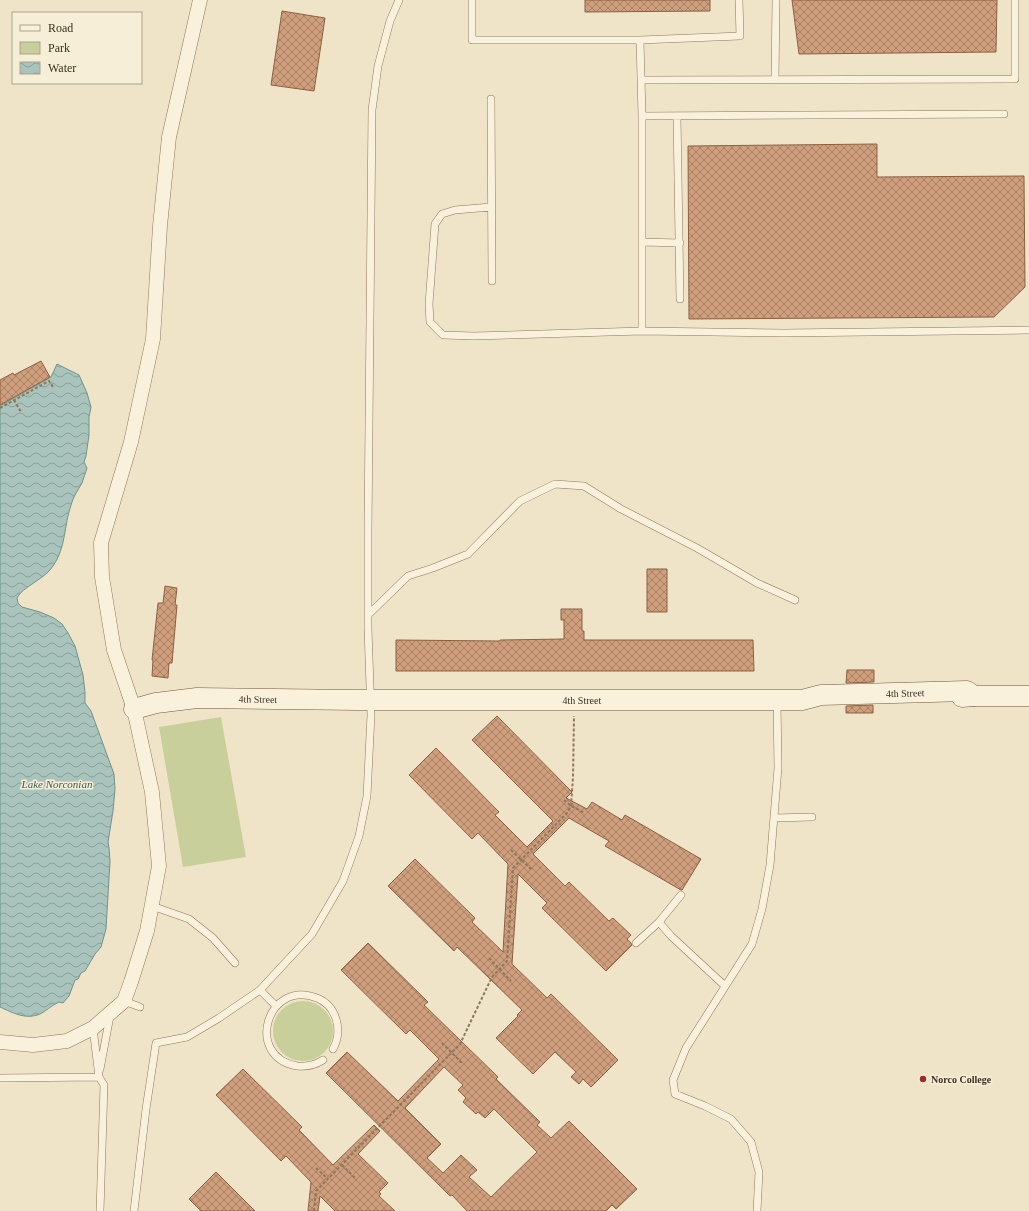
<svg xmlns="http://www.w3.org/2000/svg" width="1029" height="1211" font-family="'Times New Roman',serif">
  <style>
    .green { fill: #c9cf9b }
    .water { fill: url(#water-waves); stroke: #6f938a }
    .building { fill: url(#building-cross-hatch); stroke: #8d5f41; fill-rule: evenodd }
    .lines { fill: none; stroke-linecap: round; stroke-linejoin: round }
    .lane-casing { stroke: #8d765c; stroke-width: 8 }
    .street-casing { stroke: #8d765c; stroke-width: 15 }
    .secondary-casing { stroke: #6f573f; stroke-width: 21 }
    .path { stroke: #8d765c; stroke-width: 2; stroke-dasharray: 3 2; stroke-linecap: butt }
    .lane { stroke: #faf1dc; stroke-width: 7 }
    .street { stroke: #faf1dc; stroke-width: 14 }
    .secondary { stroke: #faf1dc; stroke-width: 20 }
    .poi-dot { fill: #9e2a2b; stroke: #f7eed8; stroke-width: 1.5 }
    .labels { text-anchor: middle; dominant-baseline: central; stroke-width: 3; stroke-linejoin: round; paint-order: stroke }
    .street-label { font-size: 10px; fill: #3d2e20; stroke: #f7eed8 }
    .poi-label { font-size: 10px; font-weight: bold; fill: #3d2e20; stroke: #f7eed8; text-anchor: start }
    .water-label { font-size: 11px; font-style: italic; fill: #2f5d5a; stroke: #f7eed8 }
  </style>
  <defs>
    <pattern id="water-waves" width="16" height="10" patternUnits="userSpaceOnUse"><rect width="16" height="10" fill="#a9c4bc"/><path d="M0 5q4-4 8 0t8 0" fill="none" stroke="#8ba098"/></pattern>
    <pattern id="building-cross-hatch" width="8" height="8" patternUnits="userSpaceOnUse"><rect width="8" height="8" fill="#cf9f7d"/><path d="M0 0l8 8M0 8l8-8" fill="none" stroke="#a98266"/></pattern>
  </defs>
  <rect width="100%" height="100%" fill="#f0e4c8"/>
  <path class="green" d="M221,717L246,857L183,867L159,727Z
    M273 1031a30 30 0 1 1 60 0a30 30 0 1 1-60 0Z"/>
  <path class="water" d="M57,364L79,375L87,393L91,407L89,417V435L86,456L84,462L87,468C85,473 84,478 82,483C78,490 73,497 71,505C64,525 66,548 53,566C45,579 22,587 17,598L18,603L22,607L40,612L54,618L62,624L68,633L75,646L83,675L85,692V703L91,711L114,774L115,789L113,811L108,842L109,848L110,861L106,929L101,947L95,954L85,971L81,973L78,979L75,980L69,996L63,1003L59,1002L57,1003C51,1006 46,1011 40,1014C26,1020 13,1013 0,1007V406L51,377Z"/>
  <path class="building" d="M585,0H710V11L585,12Z
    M792,0H997L996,52L799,54Z
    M282,11L325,18L314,91L271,85Z
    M877,144V177L1024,176L1025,287L994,317L689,319L688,146Z
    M41,361L50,377L0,405V380L13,373L14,375Z
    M647,569H667V612H647Z
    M165,586L177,588L175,605H177L172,663H169L168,678L152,676L153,660H152L158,603H163Z
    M561,609H582V631H584V640H753L754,671H396V640L500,641V640L564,639V620H561Z
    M847,670H874V682L846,683Z
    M873,705V713H846V706Z
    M497,716L572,792L566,798L587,809L592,802L622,820L625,815L701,859L682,890H681L605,846L609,841L569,818L533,854L565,886L569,882L609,921L613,918L631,935L627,939L631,943L632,945L606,971L542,908L547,903L518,874L512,964L547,998L551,994L618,1060L591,1087L583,1079L579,1084L571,1077L576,1072L555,1052L533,1074L496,1038L518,1016L517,1015L522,1010L457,947L454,951L388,886L415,859L475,918L472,922L503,952L508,864L478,833L472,839L409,775L436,748L499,812L495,815L527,847L553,821L472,740Z
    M368,943L428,1002L424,1005L498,1077L496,1079L540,1122L537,1125L551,1138L569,1121L637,1189L616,1209L612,1205L606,1211H467L452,1195L450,1196L326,1073L347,1052L398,1101L439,1059L410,1030L406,1034L341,970ZM444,1067L463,1085L458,1090L466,1098L463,1102L476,1114L478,1112L485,1118L494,1109L537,1152L491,1197L469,1177L477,1170L461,1155L443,1173L427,1158L441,1144L405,1108Z
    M243,1069L302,1127L299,1130L333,1165L374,1125L380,1131L358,1154L388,1183L379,1192L381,1194L379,1196L395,1211H335L320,1196L318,1211H308L311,1182L286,1156L281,1161L216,1095Z
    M216,1172L255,1211H201L189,1199Z"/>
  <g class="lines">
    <defs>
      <path id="lane" d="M472,0V40H640L740,36L739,0
        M640,40L642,116V331
        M641,80L1015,79V0
        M775,80L776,0
        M491,99L492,281
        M642,116L1004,114
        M677,116L680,299
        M491,207L455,210L442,214L435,224L429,304L430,322L443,335L474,336L642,331L783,333L1029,330
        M643,242L680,243
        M369,614L408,576L433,568L468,554L520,501L555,484L584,486L621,509L697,548L757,583L795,600
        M774,818L812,817
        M152,906L189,919L213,938L235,963
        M659,922L681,895
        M636,943L659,922L671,936L725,986
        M124,1001L140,1007
        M276,1006L260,990L312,934L343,881L359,836L367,796L371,715L368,629V529L372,110L378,66L390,21L399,0
        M93,1028L99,1077L104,1085L100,1211
        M323,1060C315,1065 306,1067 297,1066C244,1057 267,978 317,998C337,1006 343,1031 333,1049
        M100,1069L110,1016
        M0,1078L99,1077
        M134,1211L146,1109L156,1043L187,1037L219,1018L260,990
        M757,1211L759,1172L751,1142L731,1119L705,1106L675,1094L673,1080L686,1048L752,944L762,909L770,865L778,768L777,701"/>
      <path id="street" d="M0,1042L33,1045L67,1041L93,1028L124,1001L131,982L147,931L159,866L152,792L134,709L114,650L102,577L101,543L131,442L153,339L160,226L169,137L200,0"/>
      <g id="secondary">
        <path d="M962,697L974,696H1029"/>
        <path id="s1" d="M134,709L156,703L197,698L357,700H802L821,695L967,691L974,696"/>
      </g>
    </defs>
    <use href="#lane" class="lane-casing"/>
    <use href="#street" class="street-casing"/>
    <use href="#secondary" class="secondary-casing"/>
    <path class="path" d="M14,400L21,412
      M0,408L49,381L53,387
      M564,800L571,806L585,813
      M511,850L532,870
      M489,958L511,981
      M442,1043L463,1064
      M342,1165L356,1179
      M316,1168L328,1179
      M314,1211L316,1191L460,1044L492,977L507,961L513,868L567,813L571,806L573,777L574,716"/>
    <use href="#lane" class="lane"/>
    <use href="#street" class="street"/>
    <use href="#secondary" class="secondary"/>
  </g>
  <circle class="poi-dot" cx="923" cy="1079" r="4"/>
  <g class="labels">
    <g class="street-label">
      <text stroke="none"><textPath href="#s1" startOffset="773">4th Street</textPath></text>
      <text stroke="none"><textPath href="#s1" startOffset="125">4th Street</textPath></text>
      <text stroke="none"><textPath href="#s1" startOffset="449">4th Street</textPath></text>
    </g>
    <g class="poi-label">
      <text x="931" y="1079">Norco College</text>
    </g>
    <g class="water-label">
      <text x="57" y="784">Lake Norconian</text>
    </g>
  </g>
  <rect x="12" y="12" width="130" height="72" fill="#f7eed8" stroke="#ada18e"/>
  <rect x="20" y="25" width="20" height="6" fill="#faf1dc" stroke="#ada18e"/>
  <text x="48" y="32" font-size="12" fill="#3d2e20">Road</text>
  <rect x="20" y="42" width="20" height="12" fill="#c9cf9b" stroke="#ada18e"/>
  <text x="48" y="52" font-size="12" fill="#3d2e20">Park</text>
  <rect x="20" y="62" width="20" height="12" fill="url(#water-waves)" stroke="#ada18e"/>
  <text x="48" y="72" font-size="12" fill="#3d2e20">Water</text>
</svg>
